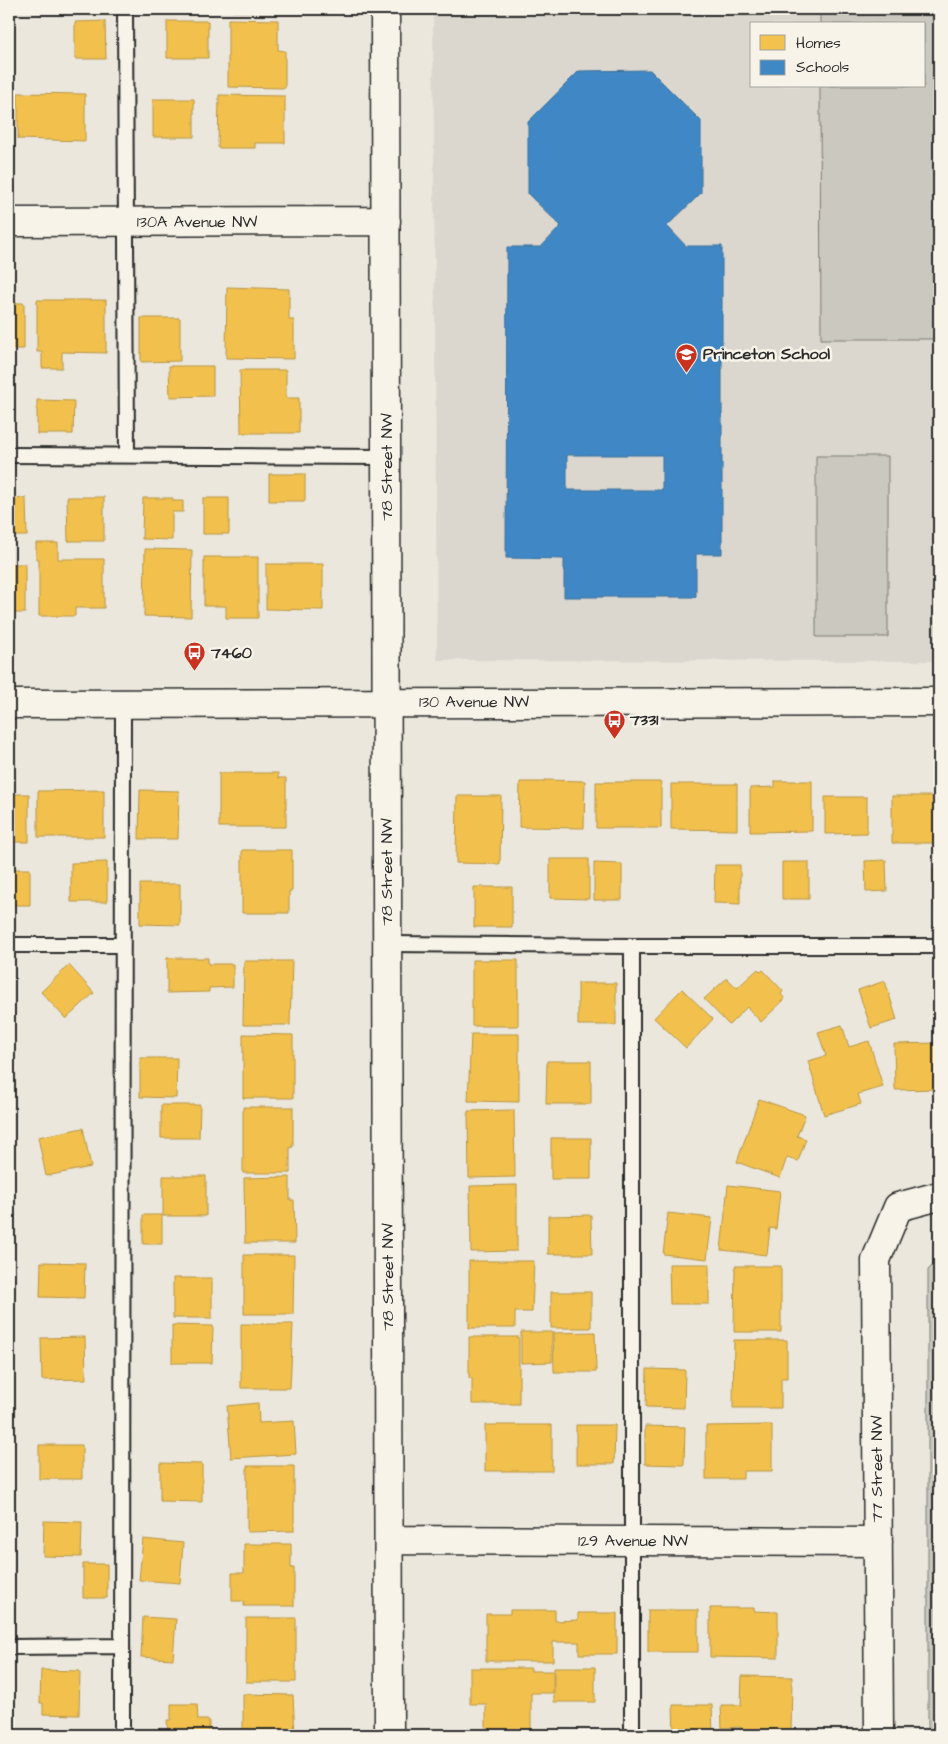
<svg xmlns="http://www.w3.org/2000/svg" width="948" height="1744" font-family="'Architects Daughter',sans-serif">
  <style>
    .built { fill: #dbd7ce; fill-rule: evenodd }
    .green { fill: #cbc8bf; stroke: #7b7a75 }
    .homes { fill: #f2c14e; stroke: #b69444 }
    .schools { fill: #3f88c5; stroke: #396c97; fill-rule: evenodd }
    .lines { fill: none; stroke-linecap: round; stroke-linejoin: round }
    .lane-casing { stroke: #2b2b2b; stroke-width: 18 }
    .street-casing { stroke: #2b2b2b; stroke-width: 31 }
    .secondary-casing { stroke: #2b2b2b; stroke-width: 31 }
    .lane { stroke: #f7f3e8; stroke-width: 14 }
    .street { stroke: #f7f3e8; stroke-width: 28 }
    .secondary { stroke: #f7f3e8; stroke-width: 28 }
    .labels { text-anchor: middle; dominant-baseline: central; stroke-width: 5; stroke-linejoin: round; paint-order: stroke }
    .street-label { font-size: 16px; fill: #2b2b2b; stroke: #f7f3e8 }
    .poi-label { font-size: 16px; font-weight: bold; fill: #2b2b2b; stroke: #f7f3e8; text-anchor: start }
  </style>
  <rect width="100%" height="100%" fill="#ebe7dd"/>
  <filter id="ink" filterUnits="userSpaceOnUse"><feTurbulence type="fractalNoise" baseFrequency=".02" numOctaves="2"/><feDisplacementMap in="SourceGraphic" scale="10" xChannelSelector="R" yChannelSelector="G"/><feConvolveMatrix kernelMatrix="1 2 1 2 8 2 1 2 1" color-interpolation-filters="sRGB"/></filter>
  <g filter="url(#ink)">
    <path class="built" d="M433,9H939V661L437,660ZM752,24H924V86H752Z"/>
    <path class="green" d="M820,9H939V339H821L820,86H924V24H820Z
      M816,456H888V637H816Z
      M939,1259V1735H928V1270Z"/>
    <path class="homes" d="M233,9H285V11H233Z
      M228,19L278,20V50L285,51V88L228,87Z
      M105,21L106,59H75V22Z
      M167,21H208V58H167Z
      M18,93L85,94V141L18,139Z
      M219,95L285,96V143H255V148H218Z
      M153,99H194V137H153Z
      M227,287L289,289V320H294V359L226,358Z
      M37,300H106V353L62,352V368H42V352H37Z
      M9,303H24V349H9Z
      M141,318H180V361L141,362Z
      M169,366H213V396L170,397Z
      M240,370H286V398H299V433H241Z
      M37,400L74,401L73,434H37Z
      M269,474H305V501H269Z
      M67,497H104V541H68Z
      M26,498L27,536H9V499Z
      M143,498H173V501H183V512H172V540L142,539Z
      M203,498H229V534H203Z
      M36,543H58V559H104V608H75V616H39V559H36Z
      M145,549L192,550L191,617L144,616Z
      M204,557H258V618H226V606H204Z
      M9,564H25V613H9Z
      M266,564H323V610L266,609Z
      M219,773H278V778H286V827H219Z
      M544,780L585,781L584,828L519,827L520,782H544Z
      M775,781H812V831L750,832V788L775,787Z
      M596,782H661V828H596Z
      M671,784H737V830L671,829Z
      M104,790V837H38V791Z
      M140,790L179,791L178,839H139Z
      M9,792V794H29V842H9Z
      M457,796H501L500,864L456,863Z
      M892,796H939V843H892Z
      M825,797H867V833L825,834Z
      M242,850H292V891H289V913H242Z
      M550,859H589V899L550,898Z
      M886,860L887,891L866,892L865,861Z
      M107,862V902H71V863Z
      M782,862H809V899H782Z
      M594,863L622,864V900H594Z
      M715,865H740V904L714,903Z
      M9,869H30V905H9Z
      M933,869H939V907H934Z
      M140,884H180V925L140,924Z
      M474,887H512V927H474Z
      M167,958H208V964H233V987L209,988V992L167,993Z
      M472,960H518V1026H472Z
      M244,961H292L290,1025H243Z
      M69,965L94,993L66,1019L41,992Z
      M758,969L761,972L763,970L783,991L781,994L785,999L761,1022L747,1007L729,1025L704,999L727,978L737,988Z
      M885,981L897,1020L871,1028L858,990Z
      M578,983H616V1025H578Z
      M682,989L713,1019L686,1048L654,1018Z
      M842,1025L849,1047L869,1041L883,1087L858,1094L861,1104L824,1115L808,1061L826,1056L818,1032Z
      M243,1034L293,1035V1098H243Z
      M471,1034H519V1102L468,1101Z
      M939,1043V1089L895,1090L894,1044Z
      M140,1058H177L176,1098L140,1097Z
      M547,1061H591V1104H546Z
      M759,1099L805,1115L797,1136L806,1139L798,1161L787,1157L780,1178L737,1162Z
      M161,1105H200L199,1138H161Z
      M243,1107H293V1147H290V1173H243Z
      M514,1110L515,1177L469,1178L468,1111Z
      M83,1128L91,1167L46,1176L38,1137Z
      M551,1138H591V1179H551Z
      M163,1176H206V1216H163Z
      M290,1177V1200H294L295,1243H245L244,1178Z
      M517,1185V1251L471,1252L470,1186Z
      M728,1185L780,1191L776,1229L770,1228L767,1255L721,1250Z
      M668,1213L712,1218L707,1259L663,1254Z
      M143,1215H162V1244H143Z
      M591,1215L592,1254H548V1216Z
      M244,1255H294L293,1314H244Z
      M469,1261H534L532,1312H515V1328H469Z
      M41,1262L85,1263L84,1298L40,1297Z
      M9,1263H11L10,1328H9Z
      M669,1264H709V1304H670Z
      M735,1266H781V1332H734Z
      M173,1278H212V1318H173Z
      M551,1292H591V1328H551Z
      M241,1324H293L290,1388H241Z
      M172,1325L213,1326L212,1363H172Z
      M521,1332H552V1362L521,1363Z
      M595,1332L596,1372H554L553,1333Z
      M85,1337L86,1379L42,1380L41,1338Z
      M469,1337H519V1404H472V1378H469Z
      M734,1340H787V1378H781V1408H733Z
      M647,1369L685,1370L684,1408L646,1407Z
      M258,1403L259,1423L294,1421L296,1454L231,1458L227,1406Z
      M485,1425H552V1471H485Z
      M576,1425H615L614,1464H576Z
      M772,1425V1471H743V1479H706V1426Z
      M645,1426L685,1427L684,1465L645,1464Z
      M39,1445H82V1479H39Z
      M160,1463L202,1464V1502L160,1501Z
      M247,1466H294V1531L247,1532Z
      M44,1521L82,1522L81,1557L43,1556Z
      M143,1539L183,1543L180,1583L139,1580Z
      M244,1544H291V1568H294V1606H244V1601H232V1573H244Z
      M83,1564H107V1598H83Z
      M710,1608H754V1611L778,1612V1658L710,1657Z
      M510,1610H555V1621L578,1620V1613H617V1654H579V1642H553V1661H486V1614H510Z
      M648,1610H698V1652H648Z
      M143,1617L176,1619L173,1659L141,1657Z
      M246,1618H296V1682H246Z
      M554,1667H595V1702H554Z
      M470,1668H531V1671H553V1693H531V1732H486V1704H470Z
      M41,1670L80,1671L79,1715L43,1714V1703H40Z
      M742,1676L792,1677L791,1735H741V1727L722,1728L721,1705H741Z
      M243,1694L293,1695L295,1735H243Z
      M171,1704H197L198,1720H209V1735H168L167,1720H171Z
      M673,1705H712L713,1735H674Z"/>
    <path class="schools" d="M650,70L701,121V193L667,226L686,246H722V554H696V597H564V559L506,558L507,247H541L561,226L528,194V122L579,71ZM567,455H662V490H567Z"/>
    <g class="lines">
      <defs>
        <path id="lane" d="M125,9L127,455
          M9,455L387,457
          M388,944L632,946H939
          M9,945H122
          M9,1647L121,1646
          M122,1735L123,704
          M632,1735V946"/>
        <path id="street" d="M385,9L389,1735
          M9,222L386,221
          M389,1540L878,1542
          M879,1735L876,1260L898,1207L939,1196"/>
        <path id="secondary" d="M9,704L939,702"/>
      </defs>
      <use href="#lane" class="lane-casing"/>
      <use href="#street" class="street-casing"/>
      <use href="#secondary" class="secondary-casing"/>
      <use href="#lane" class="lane"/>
      <use href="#street" class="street"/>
      <use href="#secondary" class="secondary"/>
    </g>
  </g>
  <defs>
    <symbol id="school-pin" viewBox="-11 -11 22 30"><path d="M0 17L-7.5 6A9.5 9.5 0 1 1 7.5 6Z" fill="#c8321e" stroke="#f7f3e8"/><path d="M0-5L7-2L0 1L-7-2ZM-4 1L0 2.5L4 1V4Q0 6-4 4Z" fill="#fff"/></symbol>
    <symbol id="bus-pin" viewBox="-11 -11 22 30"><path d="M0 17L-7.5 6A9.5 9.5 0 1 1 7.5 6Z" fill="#c8321e" stroke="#f7f3e8"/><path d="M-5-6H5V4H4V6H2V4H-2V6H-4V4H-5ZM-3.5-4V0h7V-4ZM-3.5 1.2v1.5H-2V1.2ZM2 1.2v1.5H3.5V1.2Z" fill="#fff"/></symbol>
  </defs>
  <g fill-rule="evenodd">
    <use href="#school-pin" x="674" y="342" width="25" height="34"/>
    <use href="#bus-pin" x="182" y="640" width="25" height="34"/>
    <use href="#bus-pin" x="602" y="708" width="25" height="34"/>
  </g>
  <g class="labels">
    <g class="street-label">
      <text x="197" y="222">130A Avenue NW</text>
      <text transform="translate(387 467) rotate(-90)">78 Street NW</text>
      <text x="474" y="702">130 Avenue NW</text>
      <text transform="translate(387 872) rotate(-90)">78 Street NW</text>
      <text transform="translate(388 1277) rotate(-90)">78 Street NW</text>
      <text transform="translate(877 1469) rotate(-90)">77 Street NW</text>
      <text x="633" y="1541">129 Avenue NW</text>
    </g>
    <g class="poi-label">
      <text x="703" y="354">Princeton School</text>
      <text x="211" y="653">7460</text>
      <text x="630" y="720">7331</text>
    </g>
  </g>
  <rect width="948" height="1744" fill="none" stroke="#f7f3e8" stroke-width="30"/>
  <rect x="15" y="15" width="918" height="1714" fill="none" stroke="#2b2b2b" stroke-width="2" filter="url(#ink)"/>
  <rect x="750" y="22" width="175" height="65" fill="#f7f3e8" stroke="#a5a39c"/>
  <rect x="760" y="35" width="25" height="15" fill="#f2c14e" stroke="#a5a39c"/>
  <text x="796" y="48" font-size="15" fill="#2b2b2b">Homes</text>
  <rect x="760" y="60" width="25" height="15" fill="#3f88c5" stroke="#a5a39c"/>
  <text x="796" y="72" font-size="15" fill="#2b2b2b">Schools</text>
</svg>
